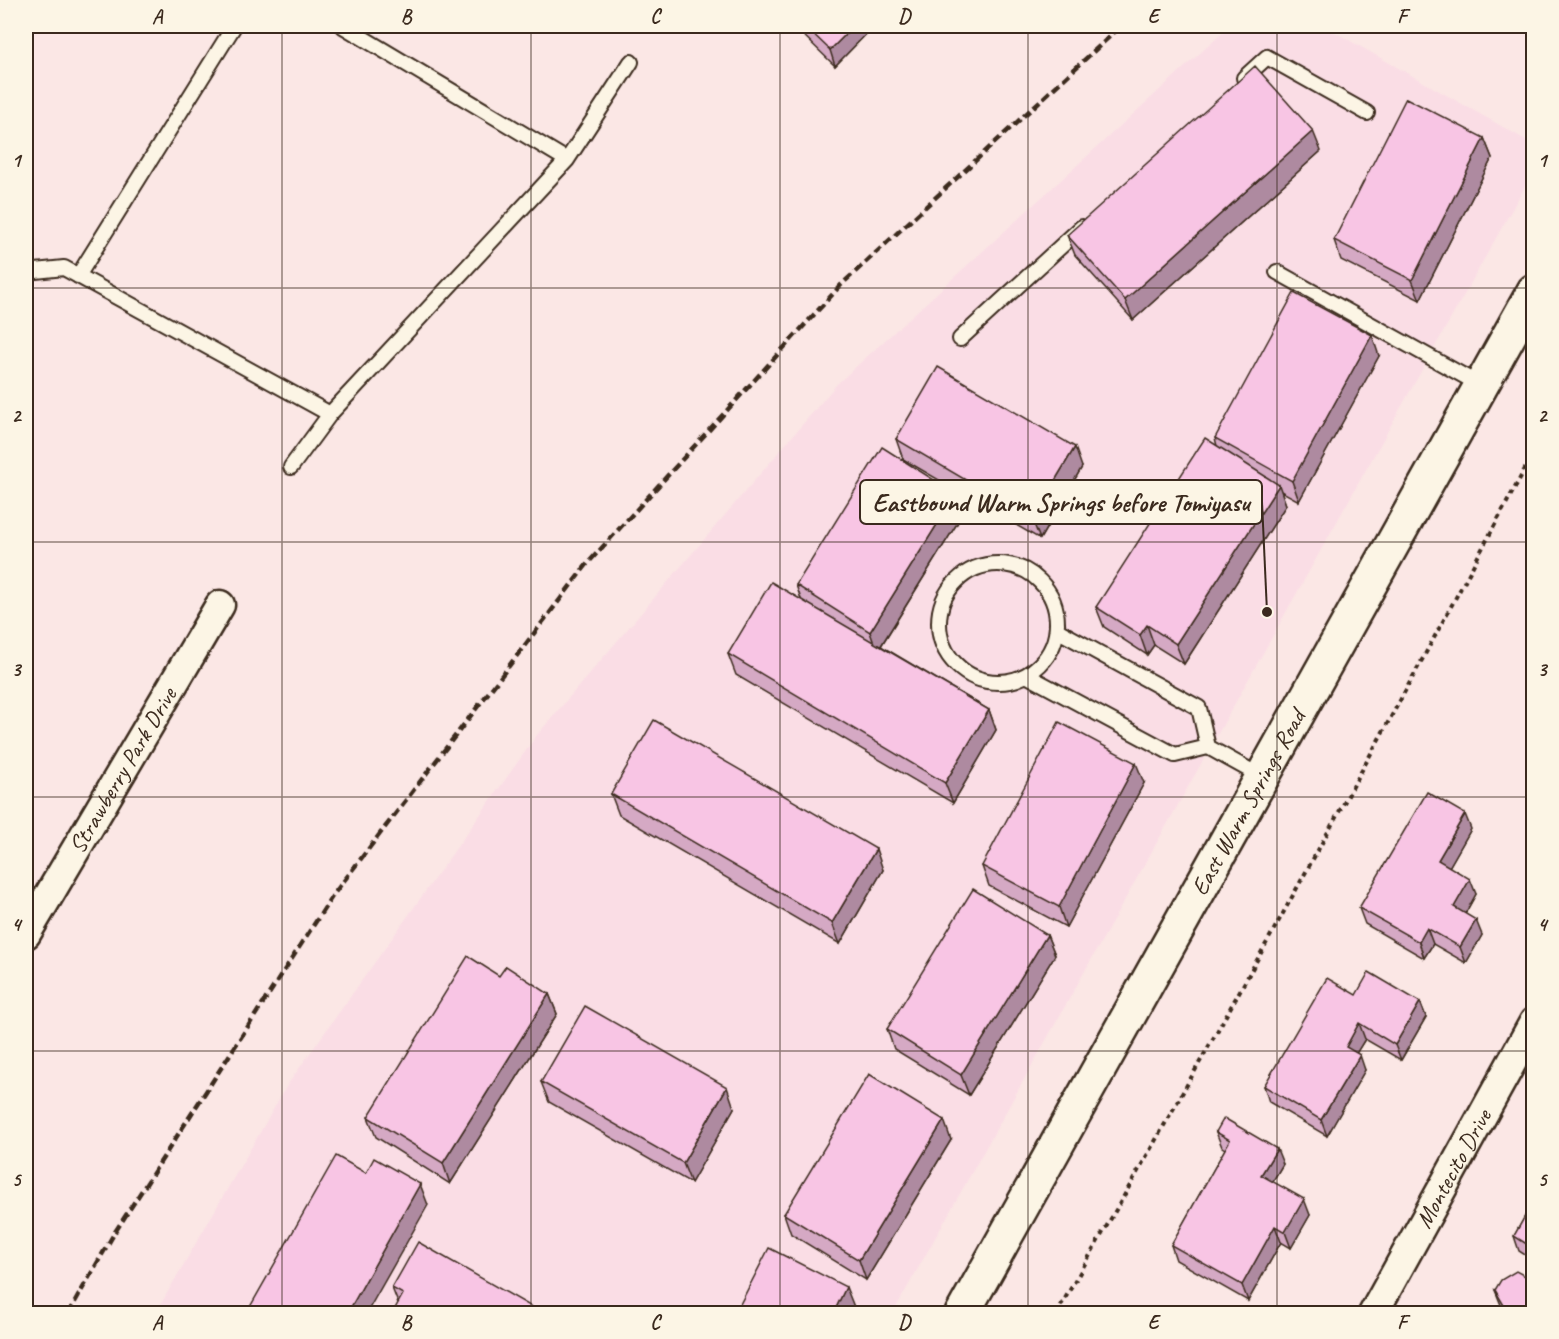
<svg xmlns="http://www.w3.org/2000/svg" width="1559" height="1339" font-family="Caveat,sans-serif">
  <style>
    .built { fill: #fadde5 }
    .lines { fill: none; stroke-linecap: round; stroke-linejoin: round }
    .lane-casing { stroke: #3b2a1e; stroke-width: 18 }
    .street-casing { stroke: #3b2a1e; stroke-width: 33 }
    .primary-casing { stroke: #3b2a1e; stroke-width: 38 }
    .path { stroke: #3b2a1e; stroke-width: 4; stroke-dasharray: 4.5 4.5; stroke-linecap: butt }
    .lane { stroke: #fcf5e5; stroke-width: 14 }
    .street { stroke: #fcf5e5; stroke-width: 28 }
    .primary { stroke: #fcf5e5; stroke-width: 33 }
    .rail { stroke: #3b2a1e; stroke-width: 4.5; stroke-dasharray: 9 4.5; stroke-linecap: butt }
    .wall { fill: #d5a9c4; stroke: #3b2a1e; stroke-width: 1.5 }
    .shaded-wall { fill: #ae8aa0; stroke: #3b2a1e; stroke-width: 1.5 }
    .building { fill: #f8c5e4; stroke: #3b2a1e; stroke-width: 1.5 }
    .grid { fill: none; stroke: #3b2a1e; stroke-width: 1.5; stroke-opacity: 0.55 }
    .labels { text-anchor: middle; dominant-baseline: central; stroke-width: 6; stroke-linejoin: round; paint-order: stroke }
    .street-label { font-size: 24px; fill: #3b2a1e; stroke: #fcf5e5 }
    .leader { fill: none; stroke: #3b2a1e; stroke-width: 2 }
    .callout-dot { fill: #3b2a1e; stroke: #fcf5e5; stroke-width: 2 }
    .callout { fill: #fcf5e5; stroke: #3b2a1e; stroke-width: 2 }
    .callout-label { font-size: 26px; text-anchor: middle; font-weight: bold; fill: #3b2a1e }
    .neatline { fill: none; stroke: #3b2a1e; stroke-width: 2 }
    .grid-label { font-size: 20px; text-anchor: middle; font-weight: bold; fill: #3b2a1e }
  </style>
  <rect width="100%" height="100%" fill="#fbe7e5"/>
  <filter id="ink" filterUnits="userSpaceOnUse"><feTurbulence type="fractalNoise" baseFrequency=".0167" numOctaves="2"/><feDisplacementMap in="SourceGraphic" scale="12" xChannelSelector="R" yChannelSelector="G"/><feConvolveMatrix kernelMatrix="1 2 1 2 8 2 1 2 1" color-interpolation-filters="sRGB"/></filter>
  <g filter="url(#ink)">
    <path class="built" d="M1230,26H1324L1533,144V172L893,1313L155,1314L288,1084L537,735L837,384Z"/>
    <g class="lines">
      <defs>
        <path id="lane" d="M343,26L567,160
          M1244,78L1267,57L1367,113
          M26,272L64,268L330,414L567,160L631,62
          M1277,272L1482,386
          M78,276L234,26
          M960,339L1082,227
          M291,467L330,414
          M939 623a59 59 0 1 1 118 0a59 59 0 1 1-118 0Z
          M1057,630L1199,708L1208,747
          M1028,676L1175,755L1208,747L1262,777"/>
        <g id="street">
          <path id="s1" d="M26,934L220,605"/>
          <path id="s2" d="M1373,1314L1534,1022"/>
        </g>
        <g id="primary">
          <path id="s3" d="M962,1314L1534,291"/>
        </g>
      </defs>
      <use href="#lane" class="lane-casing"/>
      <use href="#street" class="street-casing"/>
      <use href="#primary" class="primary-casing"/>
      <path class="path" d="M1056,1314C1221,1029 1379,742 1534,452"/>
      <use href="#lane" class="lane"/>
      <use href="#street" class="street"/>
      <use href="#primary" class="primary"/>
      <path class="rail" d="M68,1314L115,1232L333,895L588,563L841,285L1121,26"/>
    </g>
    <path class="wall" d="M725,26H739L735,31Z
      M794,26H874L835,66Z
      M1484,138L1492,158L1420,300L1341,260L1334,240Z
      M1321,151L1133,320L1075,255L1067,235Z
      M1379,356L1299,501L1281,491L1286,505L1184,664L1154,645L1147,655L1104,627L1096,607L1217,446L1215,438Z
      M896,439L1082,467L1040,539L903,459Z
      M956,494L963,514L881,646L989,710L996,730L953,803L736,675L728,654L801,599L796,585Z
      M1533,559V586L1527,569Z
      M1144,783L1066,927L989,886L982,866Z
      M611,794L883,870L840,944L619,815Z
      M1471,829L1449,867L1476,894L1465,913L1482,935L1466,963L1433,944L1424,958L1365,924L1359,908Z
      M1047,935L1055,955L969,1095L894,1049L887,1029Z
      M549,994L557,1014L450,1184L376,1137L368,1117Z
      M1356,995L1420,1002L1426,1017L1401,1060L1365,1039L1356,1053L1365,1070L1327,1136L1269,1102L1264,1086Z
      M541,1082L734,1108L691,1183L549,1102Z
      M1216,1132L1283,1164L1272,1182L1310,1215L1291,1248L1281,1242L1248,1301L1176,1260L1171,1245L1225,1149L1222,1147Z
      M951,1140L866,1280L791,1234L784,1214Z
      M1533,1202V1260L1519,1251L1514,1236Z
      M392,1288L544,1314L398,1303Z
      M1495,1290L1533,1314H1505L1501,1305Z"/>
    <path class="shaded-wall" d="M733,26H739L735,31Z
      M854,26H874L835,66L830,50Z
      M1313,131L1321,151L1133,320L1125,300Z
      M1484,138L1492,158L1420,300L1412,280Z
      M1372,335L1379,356L1299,501L1292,481Z
      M1075,447L1082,467L1040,539L1032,519Z
      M1279,485L1286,505L1184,664L1176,644Z
      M956,494L963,514L877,652L870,632Z
      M1147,625L1154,645L1147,655L1140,635Z
      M989,710L996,730L953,803L945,783Z
      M1136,763L1144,783L1066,927L1059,907Z
      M1465,814L1471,829L1444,876L1438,860Z
      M876,849L883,870L840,944L832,923Z
      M1470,879L1476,894L1460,923L1454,907Z
      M1476,920L1482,935L1466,963L1460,947Z
      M1427,928L1433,944L1424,958L1419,942Z
      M1047,935L1055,955L969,1095L961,1075Z
      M549,994L557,1014L450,1184L443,1163Z
      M1420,1002L1426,1017L1401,1060L1395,1045Z
      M1359,1023L1365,1039L1351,1062L1346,1047Z
      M1360,1055L1365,1070L1327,1136L1321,1120Z
      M727,1087L734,1108L691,1183L683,1163Z
      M944,1120L951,1140L866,1280L859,1260Z
      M1277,1149L1283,1164L1267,1191L1261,1175Z
      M420,1184L428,1205L366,1314H347Z
      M1304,1199L1310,1215L1291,1248L1285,1232Z
      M1275,1226L1281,1242L1248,1301L1242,1285Z
      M846,1287L854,1307L850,1314H833Z"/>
    <path class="building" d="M805,26H854L830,50Z
      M1255,66L1313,131L1125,300L1067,235Z
      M1406,98L1484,138L1412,280L1334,240Z
      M1294,293L1372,335L1292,481L1215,438Z
      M938,367L1075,447L1032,519L896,439Z
      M1205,438L1279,485L1176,644L1147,625L1140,635L1096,607Z
      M882,447L956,494L870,632L796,585Z
      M1533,559V573L1527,569Z
      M771,582L989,710L945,783L728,654Z
      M654,720L876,849L832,923L611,794Z
      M1059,722L1136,763L1059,907L982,866Z
      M1427,792L1465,814L1438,860L1470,879L1454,907L1476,920L1460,947L1427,928L1419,942L1359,908Z
      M973,889L1047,935L961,1075L887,1029Z
      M468,956L499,976L506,966L549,994L443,1163L368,1117Z
      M1369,972L1420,1002L1395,1045L1359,1023L1346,1047L1360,1055L1321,1120L1264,1086L1327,978L1356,995Z
      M585,1006L727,1087L683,1163L541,1082Z
      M869,1074L944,1120L859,1260L784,1214Z
      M1224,1118L1277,1149L1261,1175L1304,1199L1285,1232L1275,1226L1242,1285L1171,1245L1230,1140L1216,1132Z
      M336,1156L366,1173L374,1158L420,1184L347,1314H246Z
      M1533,1202V1248L1514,1236Z
      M418,1242L544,1314H392L403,1294L392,1288Z
      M769,1248L846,1287L833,1314H735Z
      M1533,1266V1314H1509L1495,1290L1501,1280L1516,1271L1527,1277Z"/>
  </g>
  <path class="grid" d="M282,26V1314M531,26V1314M780,26V1314M1028,26V1314M1277,26V1314M26,288H1534M26,542H1534M26,797H1534M26,1051H1534"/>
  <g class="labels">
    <g class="street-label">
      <text stroke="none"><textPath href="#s1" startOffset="190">Strawberry Park Drive</textPath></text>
      <text stroke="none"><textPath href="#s3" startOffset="586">East Warm Springs Road</textPath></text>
      <text stroke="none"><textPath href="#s2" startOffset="166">Montecito Drive</textPath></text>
    </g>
  </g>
  <path class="leader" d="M1267 612L1262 502"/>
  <circle class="callout-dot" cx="1267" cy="612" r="6"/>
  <rect class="callout" x="860" y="480" width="402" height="44" rx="6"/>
  <g class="callout-label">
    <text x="1061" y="511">Eastbound Warm Springs before Tomiyasu</text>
  </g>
  <rect width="1559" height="1339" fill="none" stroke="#fcf5e5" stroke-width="66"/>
  <rect x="33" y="33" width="1493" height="1273" class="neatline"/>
  <g class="grid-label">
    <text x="157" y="23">A</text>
    <text x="406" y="23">B</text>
    <text x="655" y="23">C</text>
    <text x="904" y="23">D</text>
    <text x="1153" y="23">E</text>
    <text x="1402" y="23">F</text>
    <text x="16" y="167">1</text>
    <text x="1542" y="167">1</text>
    <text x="16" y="422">2</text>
    <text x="1542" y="422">2</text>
    <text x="16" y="676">3</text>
    <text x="1542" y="676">3</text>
    <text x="16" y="931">4</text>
    <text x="1542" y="931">4</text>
    <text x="16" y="1186">5</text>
    <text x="1542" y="1186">5</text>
    <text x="157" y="1329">A</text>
    <text x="406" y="1329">B</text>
    <text x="655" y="1329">C</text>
    <text x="904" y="1329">D</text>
    <text x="1153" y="1329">E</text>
    <text x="1402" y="1329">F</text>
  </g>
</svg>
